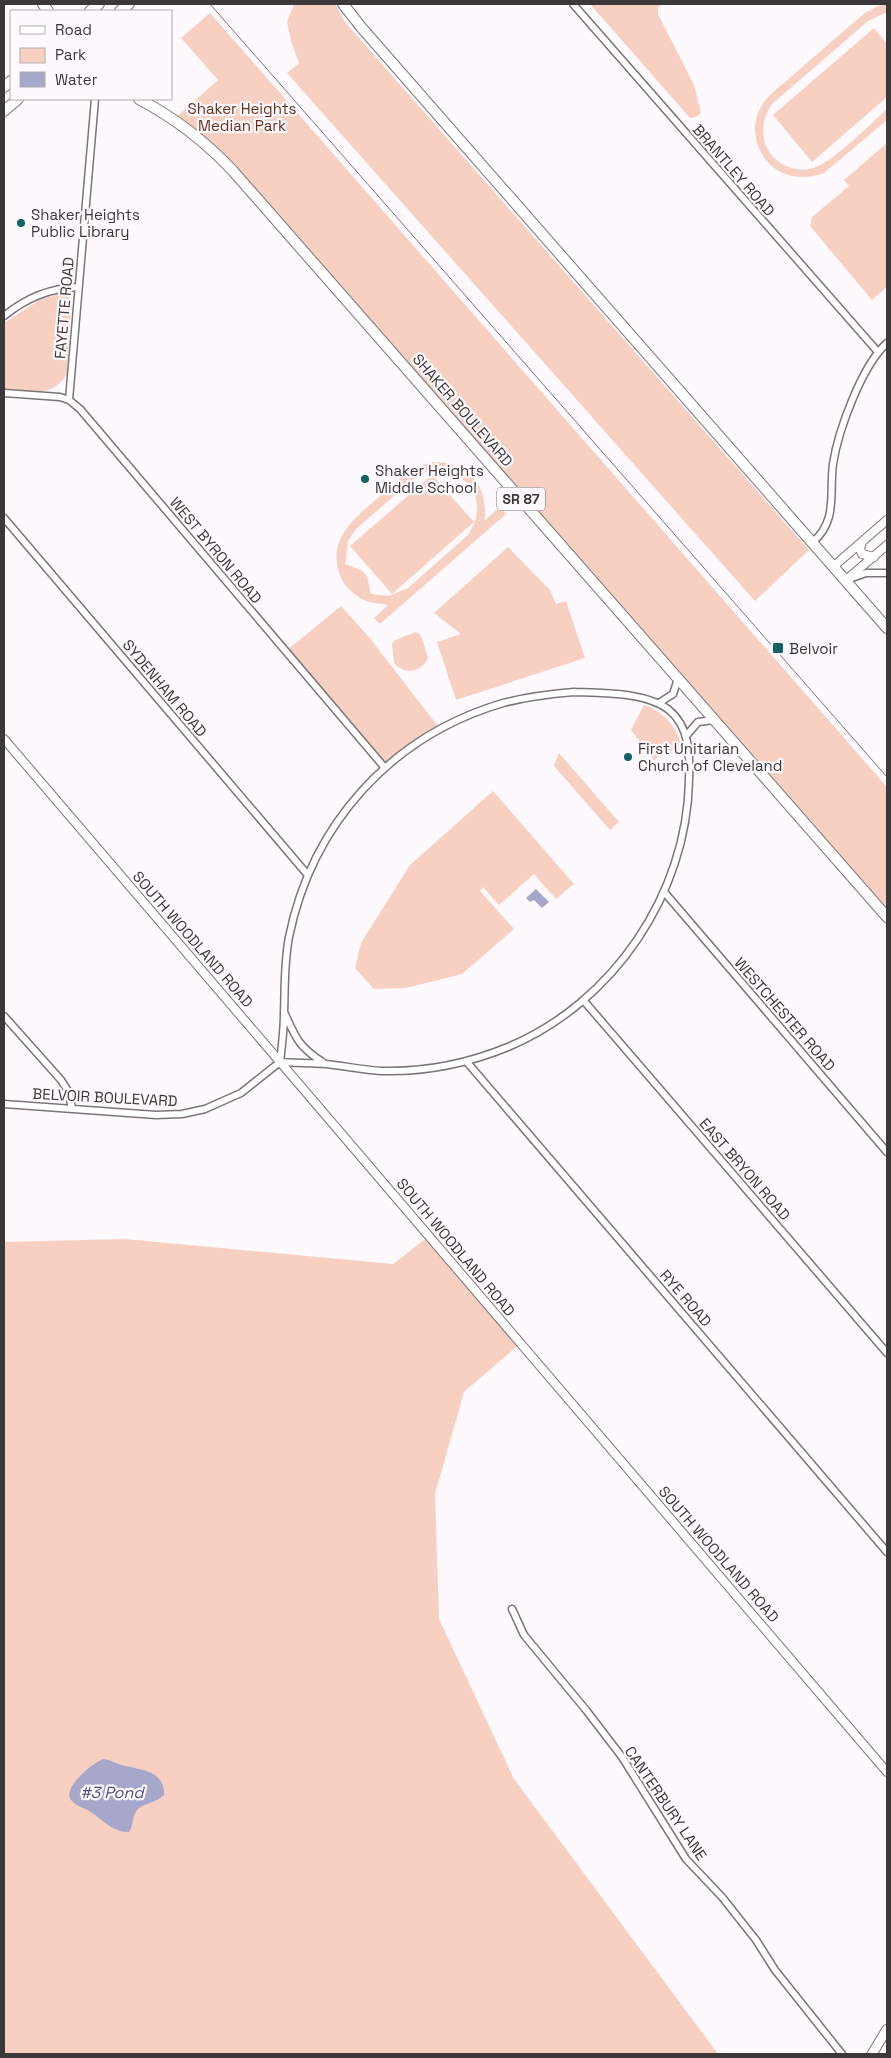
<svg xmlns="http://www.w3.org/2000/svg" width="891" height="2058" font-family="'Space Grotesk',sans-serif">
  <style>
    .green { fill: #f8d0c1; fill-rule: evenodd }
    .water { fill: #a6a7ca }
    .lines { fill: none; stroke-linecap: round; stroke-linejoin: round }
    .minor-casing { stroke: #7a7578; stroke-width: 9 }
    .tertiary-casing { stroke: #7a7578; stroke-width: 10 }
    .secondary-casing { stroke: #7a7578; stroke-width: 11 }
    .primary-casing { stroke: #7a7578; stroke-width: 12 }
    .minor { stroke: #fff; stroke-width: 6 }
    .tertiary { stroke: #fff; stroke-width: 8 }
    .secondary { stroke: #fff; stroke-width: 9 }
    .primary { stroke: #fff; stroke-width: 10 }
    .tram { stroke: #777376; stroke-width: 1 }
    .poi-dot { fill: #126364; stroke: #fef9fc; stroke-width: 2 }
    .labels { text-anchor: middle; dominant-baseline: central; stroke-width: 4.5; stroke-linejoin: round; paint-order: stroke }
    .shield { fill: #fef9fc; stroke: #767274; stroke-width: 1 }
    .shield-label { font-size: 14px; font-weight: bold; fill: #3b383a }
    .park-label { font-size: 15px; fill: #65311e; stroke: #fef9fc }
    .street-label { font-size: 15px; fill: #3b383a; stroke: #fef9fc }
    .poi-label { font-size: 15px; fill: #3b383a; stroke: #fef9fc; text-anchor: start }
    .water-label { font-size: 16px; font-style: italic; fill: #515082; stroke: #fef9fc }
  </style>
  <rect width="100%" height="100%" fill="#fef9fc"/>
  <path class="green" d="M294,4H335L345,22L809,550L755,601L287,73L299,63L291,41L287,22Z
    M590,4H663L658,7V14L694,85L701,113L696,117L690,118Z
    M887,4V12L868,21L772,104C763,118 760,132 767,148C771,156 778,162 786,166C796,170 806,171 816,167C833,161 872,123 887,109V120L824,173C807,179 788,179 773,167C755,152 749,126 762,105C769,94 782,85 792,76C816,55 840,34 865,13L878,6Z
    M210,13L887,787V917L241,180L174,119L218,80L181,38Z
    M874,28L887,44V97L812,162L773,115Z
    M887,143V287L872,300L810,226L812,217L849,186L844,180Z
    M60,294L67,295L71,301L67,374C52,399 28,391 4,389V323L41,299Z
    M434,462C471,463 487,485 485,520L500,507L506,514L380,624L374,618L388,605C382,603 373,604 366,601C354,596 344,586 340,575C326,539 356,517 380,496C397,482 411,466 434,462ZM439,470C474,475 488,506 468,535L408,588L389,596L371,594C366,570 368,573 345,564L348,541L356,529L417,476L425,472Z
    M432,475L474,522L392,594L350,546Z
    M508,547L550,590L556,604L566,601L585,658L456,700L437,642L461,634L434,613Z
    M341,606L369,637L440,729L385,768L286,651Z
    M416,632L421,635L428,658C421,673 405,675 394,663L392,644L395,640Z
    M644,705C666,713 678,728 683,751H667L654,760L631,730Z
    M559,753L619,822L610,830L554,766Z
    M493,791L574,884L556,899L534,874L499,905L483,887L480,891L514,929L462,974L406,988L374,989L355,968L361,943L410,865Z
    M429,1236L521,1343L464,1392L435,1494L439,1619L514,1779L718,2054H4V1242L124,1239L393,1264Z"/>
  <path class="water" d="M536,889L549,902L542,908L534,900L530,902L526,898Z
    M103,1759C111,1760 115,1763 122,1765C140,1770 165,1770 164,1795C157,1802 146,1803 138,1809C131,1816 134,1825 129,1832C111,1832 103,1819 89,1811C83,1807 74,1806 70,1798C65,1785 93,1763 103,1759Z"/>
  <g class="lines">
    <defs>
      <path id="minor" d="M573,4L878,352
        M4,316C26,298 49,288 78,287
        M4,393L60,397L69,400L80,409L385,768
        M69,400L95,99
        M4,518L307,874
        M813,542C838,520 829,494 833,464C838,431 862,365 887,343
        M849,579L866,573H887
        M574,692C602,693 646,692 669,710C690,727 690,756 689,780C687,894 613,1003 508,1047C469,1063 425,1072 382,1071C363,1070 345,1066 326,1064C311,1063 296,1063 280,1062C282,1046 284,1029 284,1013C285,987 284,963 289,937C312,824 391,736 503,703C526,697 550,694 574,692Z
        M659,703L673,694L678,679
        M686,736L698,722L714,720
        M665,893L887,1152
        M584,1001L887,1353
        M285,1014C296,1039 300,1048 324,1063
        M4,1016L61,1080L68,1091L72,1108
        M466,1061L887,1552
        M4,1104L156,1115L182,1114L205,1109L241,1093L280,1062
        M512,1609L524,1635L586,1710L622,1757L686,1859L722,1897L756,1940L775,1970L842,2054"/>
      <path id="tertiary" d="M862,542L860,549L862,554L874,557
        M834,566L887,520
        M846,580L887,545
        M4,739L887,1772"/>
      <path id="secondary" d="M872,2054L887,2029"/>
      <path id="primary" d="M43,4L48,11
        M343,4L361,27L887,628
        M90,11L99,4
        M120,11L129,4
        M4,87L11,81
        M139,99C175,118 205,141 233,171L887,917
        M4,111L18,99"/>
    </defs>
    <use href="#minor" class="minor-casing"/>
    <use href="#tertiary" class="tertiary-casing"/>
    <use href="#secondary" class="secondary-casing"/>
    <use href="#primary" class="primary-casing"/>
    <use href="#minor" class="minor"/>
    <use href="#tertiary" class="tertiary"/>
    <use href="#secondary" class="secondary"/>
    <use href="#primary" class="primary"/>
    <path class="tram" d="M210,4L887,777"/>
  </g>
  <g class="poi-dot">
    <circle cx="21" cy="223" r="5"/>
    <circle cx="365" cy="479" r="5"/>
    <rect x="772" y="642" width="12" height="12" rx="2.5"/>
    <circle cx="628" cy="757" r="5"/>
  </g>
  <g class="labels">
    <rect class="shield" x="497" y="487.5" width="48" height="23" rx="4"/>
    <g class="shield-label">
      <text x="521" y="499">SR 87</text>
    </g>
    <g class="park-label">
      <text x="242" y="108">Shaker Heights<tspan x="242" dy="17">Median Park</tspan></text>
    </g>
    <g class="street-label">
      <text transform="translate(734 170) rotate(49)">BRANTLEY ROAD</text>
      <text transform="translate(64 308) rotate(-85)">FAYETTE ROAD</text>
      <text transform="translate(463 410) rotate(49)">SHAKER BOULEVARD</text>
      <text transform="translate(216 550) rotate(50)">WEST BYRON ROAD</text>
      <text transform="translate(165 688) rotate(50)">SYDENHAM ROAD</text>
      <text transform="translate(193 939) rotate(49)">SOUTH WOODLAND ROAD</text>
      <text transform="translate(785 1014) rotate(49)">WESTCHESTER ROAD</text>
      <text transform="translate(105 1097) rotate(3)">BELVOIR BOULEVARD</text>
      <text transform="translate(745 1169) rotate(49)">EAST BRYON ROAD</text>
      <text transform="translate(456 1247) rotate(50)">SOUTH WOODLAND ROAD</text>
      <text transform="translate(686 1298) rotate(49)">RYE ROAD</text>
      <text transform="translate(719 1554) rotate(49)">SOUTH WOODLAND ROAD</text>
      <text transform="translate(666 1803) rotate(56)">CANTERBURY LANE</text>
    </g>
    <g class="poi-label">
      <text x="31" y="214">Shaker Heights<tspan x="31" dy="17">Public Library</tspan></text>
      <text x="375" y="470">Shaker Heights<tspan x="375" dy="17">Middle School</tspan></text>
      <text x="789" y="648">Belvoir</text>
      <text x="638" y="748">First Unitarian<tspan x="638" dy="17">Church of Cleveland</tspan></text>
    </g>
    <g class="water-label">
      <text x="112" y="1792">#3 Pond</text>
    </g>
  </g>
  <rect width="891" height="2058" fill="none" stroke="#3b383a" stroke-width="10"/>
  <rect x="10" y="10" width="162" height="90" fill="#fef9fc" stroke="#b0acae"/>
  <rect x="20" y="26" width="25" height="8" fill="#ffffff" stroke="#b0acae"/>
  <text x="55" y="35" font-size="15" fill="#3b383a">Road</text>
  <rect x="20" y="48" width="25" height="15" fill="#f8d0c1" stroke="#b0acae"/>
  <text x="55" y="60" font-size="15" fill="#3b383a">Park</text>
  <rect x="20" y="72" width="25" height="15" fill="#a6a7ca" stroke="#b0acae"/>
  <text x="55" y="85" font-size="15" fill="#3b383a">Water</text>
</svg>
